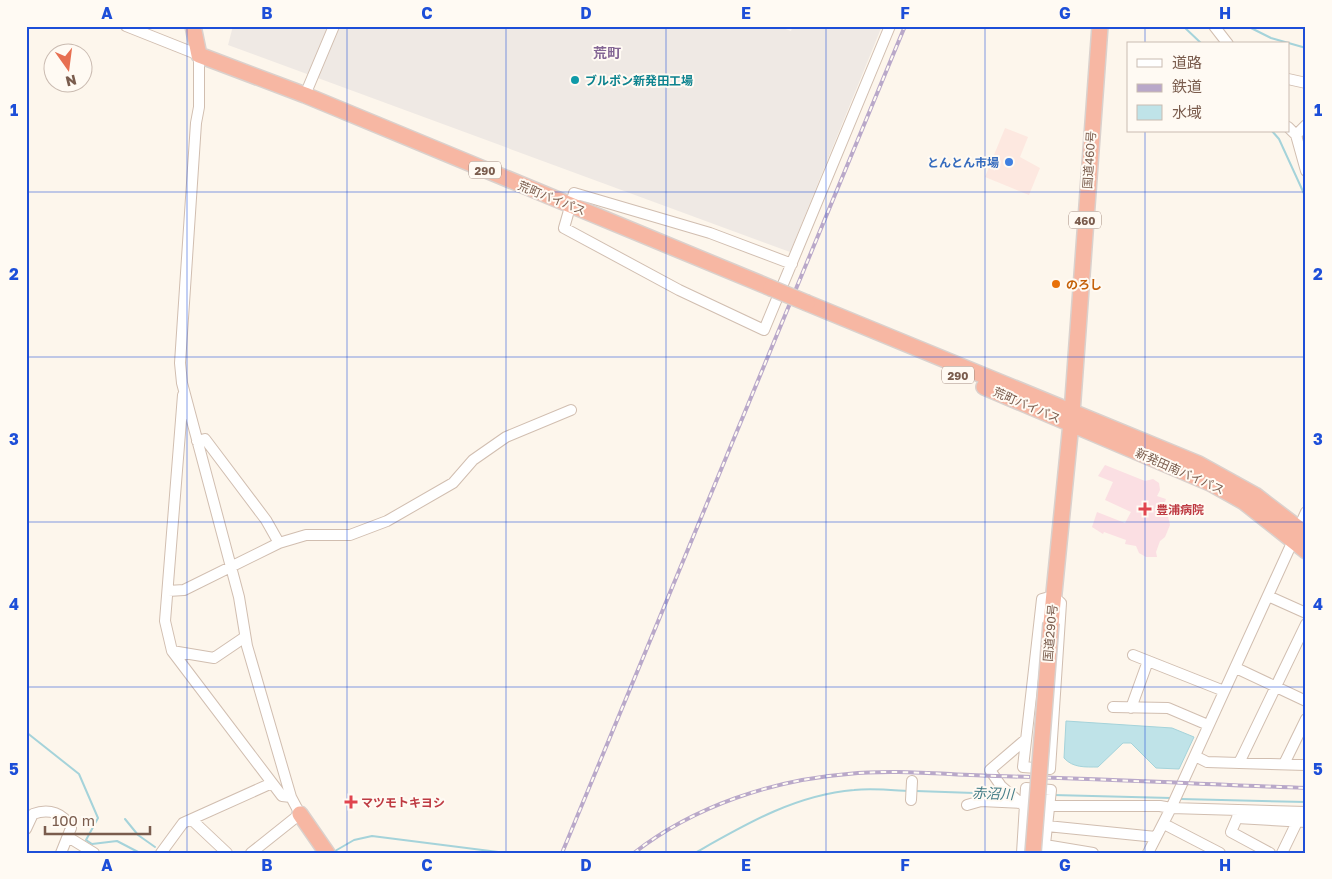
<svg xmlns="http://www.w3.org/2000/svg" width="1332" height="879" font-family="'Golos Text','Noto Sans JP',sans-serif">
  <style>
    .commercial { fill: #fde8e0 }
    .industrial { fill: #efe9e4 }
    .medical { fill: #fbdfe3 }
    .water { fill: #bfe3e8; stroke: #a5d3da }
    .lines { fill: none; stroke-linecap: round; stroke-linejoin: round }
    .stream { stroke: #a5d3da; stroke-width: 2 }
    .minor-casing { stroke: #d1beb0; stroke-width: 12 }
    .highway-casing { stroke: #dad1cd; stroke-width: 18 }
    .minor { stroke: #fff; stroke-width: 10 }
    .highway { stroke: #f7b7a3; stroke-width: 15 }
    .rail-casing { stroke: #b9a8c9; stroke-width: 4 }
    .rail { stroke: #fffaf3; stroke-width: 2; stroke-dasharray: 5.5; stroke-linecap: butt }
    .highway-bridge-casing { stroke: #dad1cd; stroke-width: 18; stroke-linecap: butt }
    .highway-bridge { stroke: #f7b7a3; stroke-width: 15 }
    .grid { fill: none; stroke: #1d4ed8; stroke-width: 1; stroke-opacity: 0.55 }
    .culture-dot { fill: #0f9aa8; stroke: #fffaf3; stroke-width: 2 }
    .shop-dot { fill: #3f7fe0; stroke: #fffaf3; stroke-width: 2 }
    .food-dot { fill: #e8710a; stroke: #fffaf3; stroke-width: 2 }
    .health-dot { fill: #e0444e; stroke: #fffaf3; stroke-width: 2 }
    .labels { text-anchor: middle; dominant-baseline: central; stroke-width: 4; stroke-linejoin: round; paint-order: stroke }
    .shield { fill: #fffaf3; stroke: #a28b7f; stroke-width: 1 }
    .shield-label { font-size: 11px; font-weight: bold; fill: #7a5c4d }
    .culture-label { font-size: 12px; font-weight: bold; fill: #0d838f; stroke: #fffaf3; text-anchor: start }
    .street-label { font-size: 12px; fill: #7a5c4d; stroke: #fffaf3 }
    .shop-label { font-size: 12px; font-weight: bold; fill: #366cbe; stroke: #fffaf3; text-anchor: end }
    .food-label { font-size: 12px; font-weight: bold; fill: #c56008; stroke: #fffaf3; text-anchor: start }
    .health-label { font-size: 12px; font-weight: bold; fill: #be3a42; stroke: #fffaf3; text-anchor: start }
    .neighbourhood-label { font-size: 14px; font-weight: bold; fill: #846695; stroke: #fffaf3 }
    .water-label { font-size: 14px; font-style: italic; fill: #437c86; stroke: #fffaf3 }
    .neatline { fill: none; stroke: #1d4ed8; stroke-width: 2 }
    .grid-label { font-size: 16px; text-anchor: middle; font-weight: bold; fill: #1d4ed8 }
  </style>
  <rect width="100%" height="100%" fill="#fdf6ec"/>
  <path class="commercial" d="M1005,128L1028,137L1020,157L1040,168L1029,195L985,177Z"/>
  <path class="industrial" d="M233,26H777L791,31L793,26H882L790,252L228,45Z"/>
  <path class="medical" d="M1105,465L1145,481L1153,479L1159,483L1160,490L1157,496L1166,499L1163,507L1167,512L1170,525L1165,537L1160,541L1156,552L1157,557H1146L1139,553L1136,546L1125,544L1126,540L1104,532L1103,534L1092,527L1097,512L1125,523L1131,512L1105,500L1113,482L1098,476Z"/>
  <path class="water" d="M1066,721L1172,728L1194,737L1179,769L1156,768L1131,743H1123L1098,767C1085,767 1073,768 1064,758Z"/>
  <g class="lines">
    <path class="stream" d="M1183,26L1202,44
      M1247,26L1271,38L1306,48
      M1272,131L1279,139L1306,198
      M26,732L79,774L98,818L86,840L92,844L117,841L140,853
      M916,791L1003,794
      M1053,795L1171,798
      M1181,799L1306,802
      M125,819L138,835L155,847
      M335,851L354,840L372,836L506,853
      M695,853C746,824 795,795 854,790C872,788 891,790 908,791"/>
    <defs>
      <path id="minor" d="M126,26L199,55V107L196,123L180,363L182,383L239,597L247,646L291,797L300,814L251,853
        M1214,26L1228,44
        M1288,79L1306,83
        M305,95L334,26
        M1288,127L1296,135L1306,171
        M1296,135L1306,125
        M792,264L710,233L574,193L564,228L679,290L764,330L890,26
        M183,395L165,621L172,651L282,796L291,797
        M197,441L205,439L266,520L279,543
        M168,591L184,590L279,543L306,535H350L387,521L453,483L473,460L506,437L571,410
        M1053,596L1061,603L1050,769L1023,767L1042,599Z
        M1268,596L1306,613
        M172,651L214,658L245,637
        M1133,655L1224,691
        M1236,668L1306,701
        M1113,707L1168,708L1208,725
        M1131,708L1148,661
        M1195,756L1207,762L1306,765
        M1239,763L1306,624
        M1284,764L1306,719
        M911,800L912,781
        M967,805L981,801L1021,803
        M1024,806L1001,786L990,770L1025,740
        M1049,806H1160L1171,808L1306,812
        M1238,813L1237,818L1306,822
        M1237,818L1231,832L1270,853
        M192,820L227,853
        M1164,824L1220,853
        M1047,826L1156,837
        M26,829L33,814C49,808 64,813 71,828L61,853
        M68,837L94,853
        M1045,845L1093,853
        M161,853L183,823L272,783
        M1022,853L1026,788L1051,790L1044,853
        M1148,853L1171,808L1306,512
        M1282,853L1297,822"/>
      <path id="highway" d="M193,26L199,55L305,95L771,288
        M807,303L1199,464L1255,495L1306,534
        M984,387L1210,483L1244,502L1306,551
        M1051,623L1072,413L1100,26
        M300,814L327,853"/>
    </defs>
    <use href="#minor" class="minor-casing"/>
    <use href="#highway" class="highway-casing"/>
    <use href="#minor" class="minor"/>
    <use href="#highway" class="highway"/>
    <defs>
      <path id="rail" d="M562,853L905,26
        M634,853C694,806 773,780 848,774C897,769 947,775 996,776C1099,779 1202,784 1306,788"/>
    </defs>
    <use href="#rail" class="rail-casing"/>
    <use href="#rail" class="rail"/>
    <defs>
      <path id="highway-bridge" d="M771,288L807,303
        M1033,853L1051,623"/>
    </defs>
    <use href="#highway-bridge" class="highway-bridge-casing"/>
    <use href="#highway-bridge" class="highway-bridge"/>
  </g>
  <path class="grid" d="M187,26V853M347,26V853M506,26V853M666,26V853M826,26V853M985,26V853M1145,26V44M1145,131V853M26,192H1306M26,357H1306M26,522H1306M26,687H1306"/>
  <circle class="culture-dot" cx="575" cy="80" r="5"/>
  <circle class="shop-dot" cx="1009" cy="162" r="5"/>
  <circle class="food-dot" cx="1056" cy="284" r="5"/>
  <g class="health-dot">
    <path d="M1142.5 501.5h5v5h5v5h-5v5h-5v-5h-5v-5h5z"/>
    <path d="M348.5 794.5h5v5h5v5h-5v5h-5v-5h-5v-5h5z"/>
  </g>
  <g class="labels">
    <g class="shield">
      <rect x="469" y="161.5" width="32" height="17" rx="4"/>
      <rect x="1069" y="211.5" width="32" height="17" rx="4"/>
      <rect x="942" y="366.5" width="32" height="17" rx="4"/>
    </g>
    <g class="shield-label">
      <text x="485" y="170">290</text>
      <text x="1085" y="220">460</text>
      <text x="958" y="375">290</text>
    </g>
    <g class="culture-label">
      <text x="585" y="80">ブルボン新発田工場</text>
    </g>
    <g class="street-label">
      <text transform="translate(1089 160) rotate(-86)">国道460号</text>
      <text transform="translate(552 198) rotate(22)">荒町バイパス</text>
      <text transform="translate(1027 405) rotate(23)">荒町バイパス</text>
      <text transform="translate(1180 471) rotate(24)">新発田南バイパス</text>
      <text transform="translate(1050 633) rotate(-85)">国道290号</text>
    </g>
    <g class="shop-label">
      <text x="999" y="162">とんとん市場</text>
    </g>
    <g class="food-label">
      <text x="1066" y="284">のろし</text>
    </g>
    <g class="health-label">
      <text x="1156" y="509">豊浦病院</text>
      <text x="361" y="802">マツモトキヨシ</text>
    </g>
    <g class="neighbourhood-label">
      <text x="607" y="52">荒町</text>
    </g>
    <g class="water-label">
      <text transform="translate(993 793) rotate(2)">赤沼川</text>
    </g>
  </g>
  <rect width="1332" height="879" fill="none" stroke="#fffaf3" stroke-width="55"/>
  <rect x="1127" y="42" width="162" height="90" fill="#fffaf3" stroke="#cabbb1"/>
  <rect x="1137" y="59" width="25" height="8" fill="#ffffff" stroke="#cabbb1"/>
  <text x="1172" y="68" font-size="15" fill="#7a5c4d">道路</text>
  <rect x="1137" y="84" width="25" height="8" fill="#b9a8c9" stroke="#cabbb1"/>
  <text x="1172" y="92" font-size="15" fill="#7a5c4d">鉄道</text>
  <rect x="1137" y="105" width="25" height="15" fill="#bfe3e8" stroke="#cabbb1"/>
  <text x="1172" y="118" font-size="15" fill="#7a5c4d">水域</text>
  <g transform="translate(68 68) rotate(166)"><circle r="24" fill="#fffaf3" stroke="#cabbb1"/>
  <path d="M0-4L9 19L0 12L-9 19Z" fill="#e76f51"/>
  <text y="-8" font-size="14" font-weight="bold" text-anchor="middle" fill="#7a5c4d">N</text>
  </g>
  <path d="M45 826v8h105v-8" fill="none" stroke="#7a5c4d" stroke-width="2.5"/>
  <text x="52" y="826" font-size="15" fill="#7a5c4d" stroke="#fffaf3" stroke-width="4" paint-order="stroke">100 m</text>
  <rect x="28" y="28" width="1276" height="824" class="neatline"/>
  <g class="grid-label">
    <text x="107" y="19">A</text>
    <text x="267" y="19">B</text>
    <text x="427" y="19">C</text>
    <text x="586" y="19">D</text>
    <text x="746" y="19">E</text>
    <text x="905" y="19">F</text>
    <text x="1065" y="19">G</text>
    <text x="1225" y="19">H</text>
    <text x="14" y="116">1</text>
    <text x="1318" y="116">1</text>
    <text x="14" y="280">2</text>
    <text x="1318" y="280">2</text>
    <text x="14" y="445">3</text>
    <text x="1318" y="445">3</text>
    <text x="14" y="610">4</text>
    <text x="1318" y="610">4</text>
    <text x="14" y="775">5</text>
    <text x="1318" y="775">5</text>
    <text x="107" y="871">A</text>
    <text x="267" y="871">B</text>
    <text x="427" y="871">C</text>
    <text x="586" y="871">D</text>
    <text x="746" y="871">E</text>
    <text x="905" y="871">F</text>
    <text x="1065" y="871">G</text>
    <text x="1225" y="871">H</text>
  </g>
</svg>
